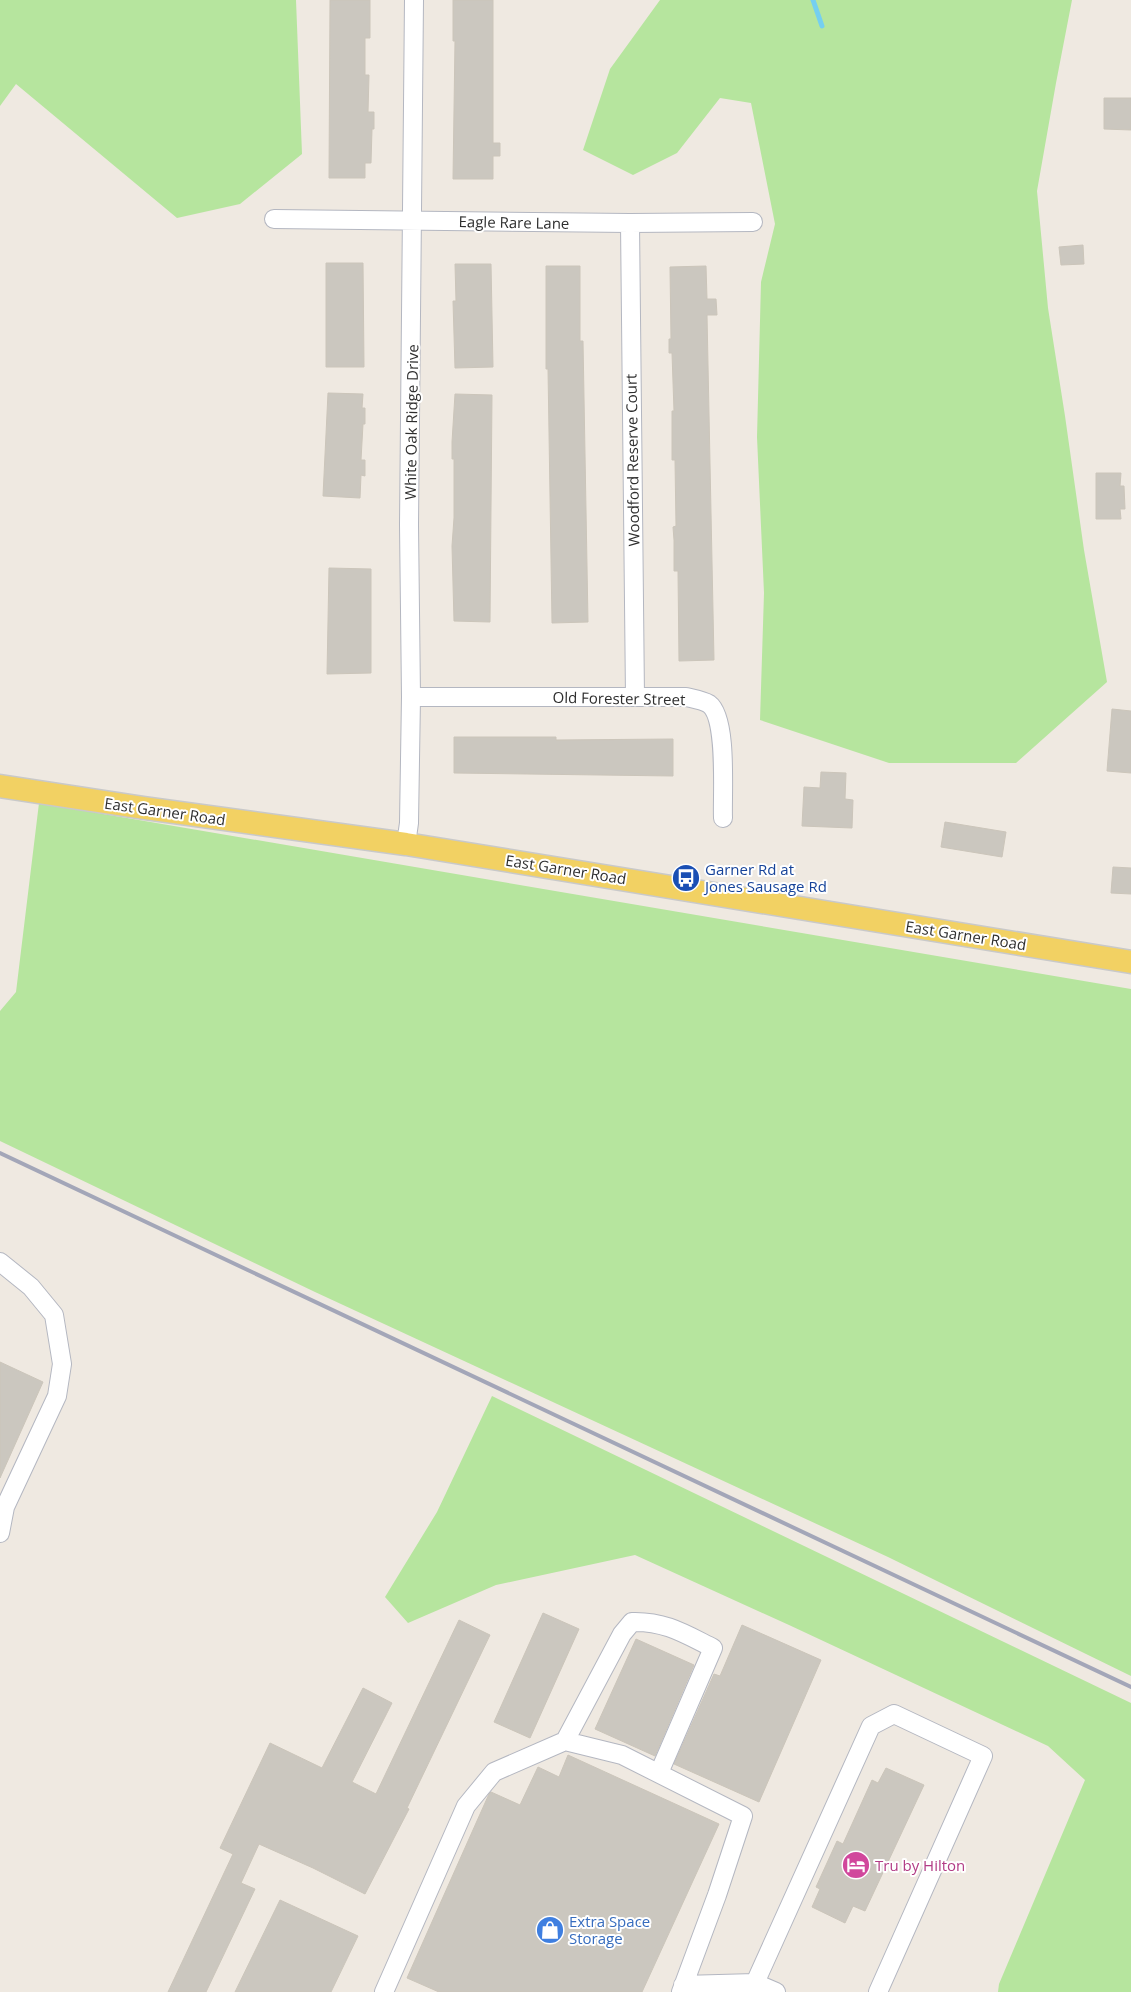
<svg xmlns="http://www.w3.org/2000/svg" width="1131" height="1992" font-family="'Open Sans',sans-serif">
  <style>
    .green { fill: #b6e59e }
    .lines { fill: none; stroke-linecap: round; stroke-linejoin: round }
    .stream { stroke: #75cff0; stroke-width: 5 }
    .building { fill: #cbc7bf; stroke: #cbc5ba }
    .minor-casing { stroke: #b4b7c1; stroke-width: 20 }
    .major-casing { stroke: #c9c9c9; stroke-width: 25 }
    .minor { stroke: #fff; stroke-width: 18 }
    .major { stroke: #f2d163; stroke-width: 22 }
    .rail { stroke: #a3a6b8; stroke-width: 4 }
    .labels { text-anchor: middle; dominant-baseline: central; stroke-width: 4; stroke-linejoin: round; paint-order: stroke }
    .street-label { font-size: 15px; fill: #2e2e2e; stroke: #fff }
    .transit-label { font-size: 15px; fill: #164399; stroke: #fff; text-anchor: start }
    .hotel-label { font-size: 15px; fill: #b23c85; stroke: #fff; text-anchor: start }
    .shop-label { font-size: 15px; fill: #366cbe; stroke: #fff; text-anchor: start }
  </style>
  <rect width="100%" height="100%" fill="#efe9e1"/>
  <path class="green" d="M0,0H296L302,154L240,204L177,218L16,84L0,106Z
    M660,0H1072L1056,83L1037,191L1048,308L1065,416L1084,550L1107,682L1016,763H889L760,720L764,593L757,437L761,282L775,224L751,103L720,98L677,153L633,175L583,150L610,69Z
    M39,803L1131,989V1676L888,1557L315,1292L0,1141V1011L16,992Z
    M492,1396L1131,1703V1992H998L999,1984L1085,1780L1048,1746L789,1625L635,1555L496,1585L408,1623L385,1597L437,1512Z"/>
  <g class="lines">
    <path class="stream" d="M813,0L822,26"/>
  </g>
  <path class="building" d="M330,0H370V38H365V75H369L368,112H374V129H372L371,163H365V178H329Z
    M453,0H493V143H500V156H493V179H453L455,41H453Z
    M1104,98H1131V130L1104,129Z
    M1083,245L1084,264L1061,265L1059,247Z
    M326,263H363L364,367H326Z
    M455,264H491L493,367L455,368L453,301H456Z
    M546,266H580V341H583L588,622L552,623L548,369H546Z
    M706,266L707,299H716L717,315H707L714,660L679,661L678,571H674V540L673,527L676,526L675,460H672V411H674L672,353H669V339H671L670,267Z
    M328,393L363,394L362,408H365V424H363L361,460H365V476L361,475L360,498L323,496Z
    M455,394L492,395L490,622L454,621L452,546L454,518V459H452V442Z
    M1096,473H1121L1120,486H1124L1125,509H1120L1121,519H1096Z
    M329,568L371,569V673L327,674Z
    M1112,709L1131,711V773L1107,771Z
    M454,737H556V740L673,739V776L454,773Z
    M821,772L846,773L845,799L853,800L852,828L802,826L804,787L820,788Z
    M945,822L1006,832L1002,857L941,847Z
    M1113,867L1131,868V894L1111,893Z
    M0,1362L43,1382L0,1478Z
    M543,1613L579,1629L530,1738L494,1722Z
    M459,1620L490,1635L407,1808L409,1809L365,1894L313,1868L259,1844L241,1883L255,1889L206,1992H168L233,1854L220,1848L270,1743L322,1768L363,1688L392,1703L352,1782L376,1794Z
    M742,1625L821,1660L759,1802L674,1764L714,1674L720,1676Z
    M636,1639L694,1665L655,1756L595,1729Z
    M568,1755L719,1824L642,1992H439L407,1978L489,1794L491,1792L520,1805L538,1767L559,1777Z
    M886,1768L924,1785L865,1911L853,1906L845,1923L812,1907L820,1889L816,1887L837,1841L843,1844L872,1780L878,1783Z
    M280,1900L358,1936L331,1992H235Z"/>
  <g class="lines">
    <defs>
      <path id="minor" d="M274,219L630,223L753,222
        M630,223L635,697
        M411,697H686C694,699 702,700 709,704C728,718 722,795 723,818
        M406,844L409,823L411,697L409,525L414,0
        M0,1262L31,1287L54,1315L62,1364L57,1396L5,1507L0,1533
        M565,1741L622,1634L632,1622C665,1621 685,1634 713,1648L659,1773
        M755,1983L871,1726L894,1714L983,1756L878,1992
        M683,1985L755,1983L776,1992
        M384,1992L466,1806L494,1772L565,1741L622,1755L743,1816L717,1895L681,1992"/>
      <path id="major" d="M0,786L144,808L406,844L1131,962"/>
    </defs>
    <use href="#minor" class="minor-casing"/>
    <use href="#major" class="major-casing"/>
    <use href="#minor" class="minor"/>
    <use href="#major" class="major"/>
    <path class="rail" d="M0,1153L1131,1687"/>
  </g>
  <defs>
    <symbol id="bus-disc" viewBox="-11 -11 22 22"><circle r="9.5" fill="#1a4fb4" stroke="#fff"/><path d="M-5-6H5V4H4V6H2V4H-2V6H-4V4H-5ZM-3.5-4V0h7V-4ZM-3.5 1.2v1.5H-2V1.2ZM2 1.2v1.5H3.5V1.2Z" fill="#fff"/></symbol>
    <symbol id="hotel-disc" viewBox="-11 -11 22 22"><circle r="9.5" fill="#d1479c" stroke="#fff"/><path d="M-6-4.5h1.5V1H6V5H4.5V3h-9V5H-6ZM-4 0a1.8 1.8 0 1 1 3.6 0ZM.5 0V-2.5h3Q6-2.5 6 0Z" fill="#fff"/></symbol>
    <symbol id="shop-disc" viewBox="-11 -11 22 22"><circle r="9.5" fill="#3f7fe0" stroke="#fff"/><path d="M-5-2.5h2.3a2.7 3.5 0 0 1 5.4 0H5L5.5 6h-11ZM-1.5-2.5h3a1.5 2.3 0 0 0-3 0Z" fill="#fff"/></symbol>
  </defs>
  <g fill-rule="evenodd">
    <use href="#bus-disc" x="670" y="862" width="32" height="32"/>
    <use href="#hotel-disc" x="840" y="1849" width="32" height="32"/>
    <use href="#shop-disc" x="534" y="1914" width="32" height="32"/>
  </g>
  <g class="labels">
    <g class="street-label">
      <text transform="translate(514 222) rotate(1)">Eagle Rare Lane</text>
      <text transform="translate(411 422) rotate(-89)">White Oak Ridge Drive</text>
      <text transform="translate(632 460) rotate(-91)">Woodford Reserve Court</text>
      <text transform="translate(619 698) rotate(1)">Old Forester Street</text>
      <text transform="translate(165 811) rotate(8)">East Garner Road</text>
      <text transform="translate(566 869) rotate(9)">East Garner Road</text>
      <text transform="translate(966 935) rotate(9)">East Garner Road</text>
    </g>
    <g class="transit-label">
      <text x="705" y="869">Garner Rd at<tspan x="705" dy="17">Jones Sausage Rd</tspan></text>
    </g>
    <g class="hotel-label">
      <text x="875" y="1865">Tru by Hilton</text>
    </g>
    <g class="shop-label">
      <text x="569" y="1921">Extra Space<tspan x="569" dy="17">Storage</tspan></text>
    </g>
  </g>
</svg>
